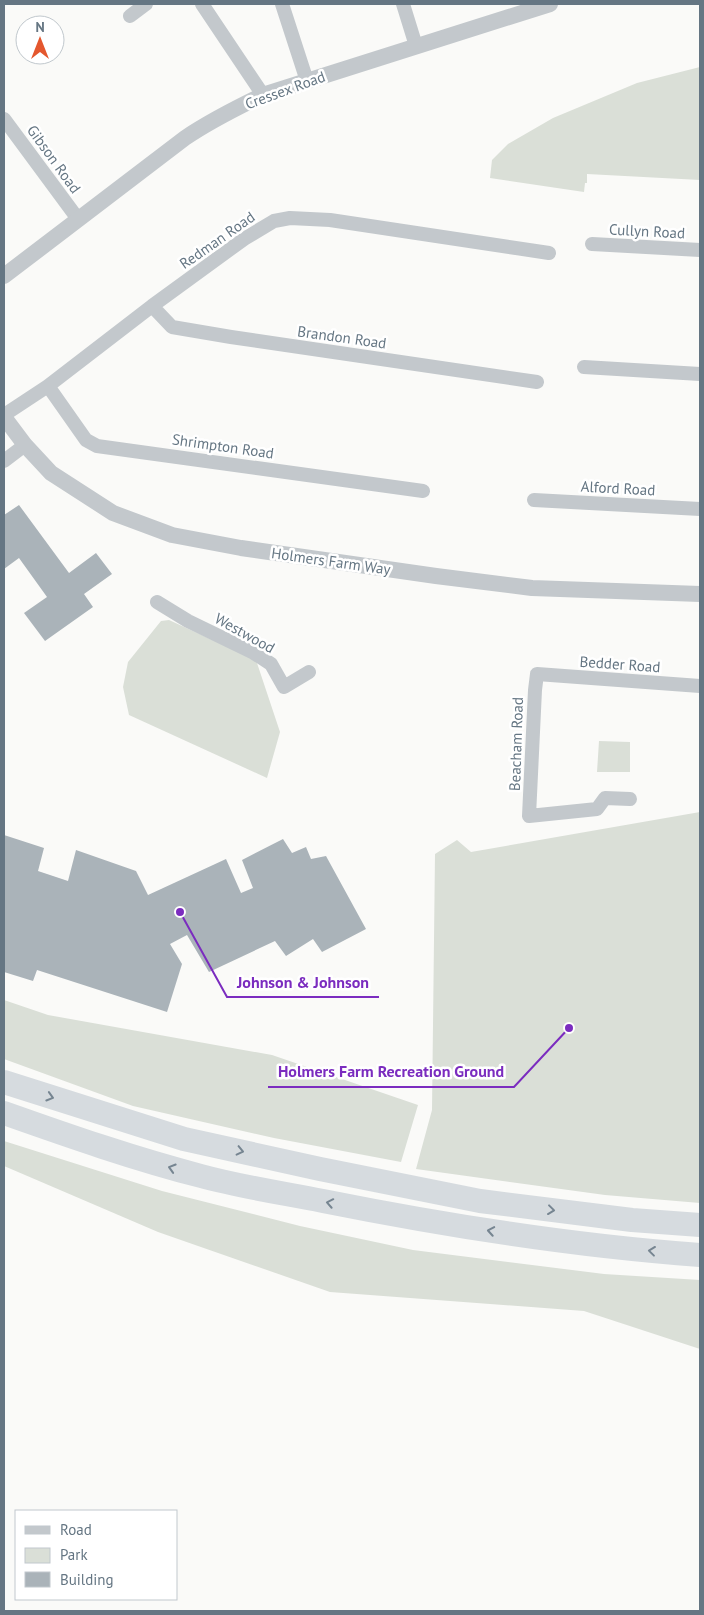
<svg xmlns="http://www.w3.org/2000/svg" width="704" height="1615" font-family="'PT Sans',sans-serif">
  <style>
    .green { fill: #dadfd7 }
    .building { fill: #aab3b9 }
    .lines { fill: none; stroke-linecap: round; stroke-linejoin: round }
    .minor { stroke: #c3c8cc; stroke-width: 14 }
    .tertiary { stroke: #c3c8cc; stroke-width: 16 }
    .motorway { stroke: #d6dbdf; stroke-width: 24 }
    .oneway { stroke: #768591 }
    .labels { text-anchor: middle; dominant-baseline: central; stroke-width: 5; stroke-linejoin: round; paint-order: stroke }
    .street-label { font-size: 15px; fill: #657683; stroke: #fff }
    .leader { fill: none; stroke: #7b2cbf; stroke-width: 2 }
    .callout-dot { fill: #7b2cbf; stroke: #fff; stroke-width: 2 }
    .callout-label { font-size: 16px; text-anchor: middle; font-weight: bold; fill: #7b2cbf; stroke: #fff; stroke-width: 5; stroke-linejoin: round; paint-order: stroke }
  </style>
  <rect width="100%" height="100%" fill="#fafaf8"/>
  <path class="green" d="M700,67V180L587,174V183H585L584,192L490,178L492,160L508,144L553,118L637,83Z
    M169,620L256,660L280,732L267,778L129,715L123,687L128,662L161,621Z
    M599,741L630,742V772H597Z
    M700,812V1203L605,1195L416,1169L432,1110L435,854L457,840L471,852Z
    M4,1000L48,1015L272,1055L418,1105L401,1162L274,1138L133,1106L4,1059Z
    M4,1141L162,1191L300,1226L413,1250L604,1274L700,1280V1349L584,1311L330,1292L158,1232L4,1166Z"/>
  <path class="building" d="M19,505L69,573L96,553L112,574L84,594L93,607L45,641L24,613L47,597L19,558L4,569V515Z
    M4,835L44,848L38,871L68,881L76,850L136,871L148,895L226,859L241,893L253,888L242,860L283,839L292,853L306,847L311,859L326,856L366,929L322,952L313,939L286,956L275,941L209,972L187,935L170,944L182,964L167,1012L37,970L33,981L4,972Z"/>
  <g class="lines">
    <path class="minor" d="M202,4L263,95
      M282,4L307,81
      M403,4L416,46
      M130,16L146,4
      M4,119L78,219
      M592,244L700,250
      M152,306L172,327L231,337L537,382
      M584,367L700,374
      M48,386L86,440L97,446L423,491
      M4,415L48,386L152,306L244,239L274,221L290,218L330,220L549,253
      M4,461L25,445
      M534,500L700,509
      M157,602L188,621L254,653L271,664L284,687L309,672
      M630,799L605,798L597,809L529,816L535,690L537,674L700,686"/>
    <path class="tertiary" d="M4,276L185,138C210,121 236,108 263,95L550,4
      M4,417L25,445L51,473L113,513L172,535L241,548L436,576L532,588L700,594"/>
    <path class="motorway" d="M4,1082L184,1139L320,1169L480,1201L632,1220L700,1225
      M4,1113C69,1136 135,1159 201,1176C241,1187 283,1193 323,1201C448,1226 574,1246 700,1255"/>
  </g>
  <defs><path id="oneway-chevron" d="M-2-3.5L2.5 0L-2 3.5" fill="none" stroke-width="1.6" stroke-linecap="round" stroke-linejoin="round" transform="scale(1.25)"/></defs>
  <g class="oneway">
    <use href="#oneway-chevron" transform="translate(50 1097) rotate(17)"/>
    <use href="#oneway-chevron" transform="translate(240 1151) rotate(13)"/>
    <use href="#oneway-chevron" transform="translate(172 1168) rotate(-163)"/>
    <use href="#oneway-chevron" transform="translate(330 1203) rotate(-169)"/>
    <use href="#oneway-chevron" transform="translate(551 1210) rotate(7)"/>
    <use href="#oneway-chevron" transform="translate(491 1231) rotate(-170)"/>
    <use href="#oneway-chevron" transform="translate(652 1251) rotate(-173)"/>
  </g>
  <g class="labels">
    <g class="street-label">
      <text transform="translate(285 90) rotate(-20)">Cressex Road</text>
      <text transform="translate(54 159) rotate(54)">Gibson Road</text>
      <text transform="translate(647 231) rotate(3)">Cullyn Road</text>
      <text transform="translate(217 240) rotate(-35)">Redman Road</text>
      <text transform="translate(342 337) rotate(8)">Brandon Road</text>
      <text transform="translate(223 446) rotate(8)">Shrimpton Road</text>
      <text transform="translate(618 488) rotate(3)">Alford Road</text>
      <text transform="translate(331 561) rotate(8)">Holmers Farm Way</text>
      <text transform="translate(245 633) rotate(29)">Westwood</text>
      <text transform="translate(620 664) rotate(4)">Bedder Road</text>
      <text transform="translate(516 744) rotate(-88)">Beacham Road</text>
    </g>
  </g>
  <path class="leader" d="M180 912L227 997H379M569 1028L514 1087H268"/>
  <g class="callout-dot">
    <circle cx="180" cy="912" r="5"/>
    <circle cx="569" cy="1028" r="5"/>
  </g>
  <g class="callout-label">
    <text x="303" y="988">Johnson &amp; Johnson</text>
    <text x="391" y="1077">Holmers Farm Recreation Ground</text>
  </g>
  <rect width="704" height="1615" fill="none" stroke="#657683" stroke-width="10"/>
  <rect x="15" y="1510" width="162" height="90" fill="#ffffff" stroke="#c1c8cd"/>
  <rect x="25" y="1526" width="25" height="8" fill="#c3c8cc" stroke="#c1c8cd"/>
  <text x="60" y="1535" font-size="15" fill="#657683">Road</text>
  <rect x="25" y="1548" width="25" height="15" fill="#dadfd7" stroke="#c1c8cd"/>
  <text x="60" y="1560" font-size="15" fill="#657683">Park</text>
  <rect x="25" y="1572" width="25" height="15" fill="#aab3b9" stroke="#c1c8cd"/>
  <text x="60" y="1585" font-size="15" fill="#657683">Building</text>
  <g transform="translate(40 40)"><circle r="24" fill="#ffffff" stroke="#c1c8cd"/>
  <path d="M0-4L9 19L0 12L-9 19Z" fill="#e4572e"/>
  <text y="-8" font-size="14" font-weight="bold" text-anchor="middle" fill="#657683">N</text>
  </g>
</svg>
